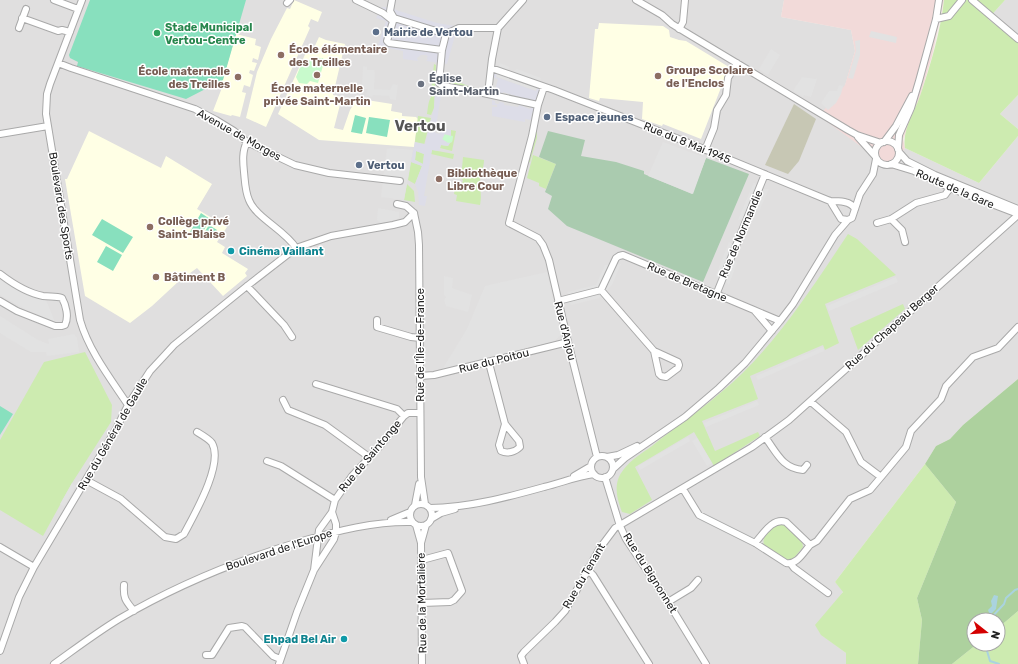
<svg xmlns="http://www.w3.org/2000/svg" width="1018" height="664" font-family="Rubik,sans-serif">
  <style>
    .residential { fill: #e0dfdf }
    .commercial { fill: #f2dad9 }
    .education { fill: #ffffe5 }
    .construction { fill: #c7c7b4 }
    .grass { fill: #cdebb0 }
    .forest { fill: #add19e }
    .cemetery { fill: #aacbaf }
    .park { fill: #c8facc }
    .pitch { fill: #88e0be }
    .parking { fill: #e2e2e2 }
    .plaza { fill: #dddde8; fill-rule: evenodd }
    .water { fill: #aad3df }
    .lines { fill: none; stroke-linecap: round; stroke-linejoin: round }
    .stream { stroke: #aad3df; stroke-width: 2 }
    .minor-casing { stroke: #a9a9a9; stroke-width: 8 }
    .minor { stroke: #fff; stroke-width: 6 }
    .service-dot { fill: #5c6f8a; stroke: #fff; stroke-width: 1.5 }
    .leisure-dot { fill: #2e9e5b; stroke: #fff; stroke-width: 1.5 }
    .education-dot { fill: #8d6e63; stroke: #fff; stroke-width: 1.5 }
    .worship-dot { fill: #6b7280; stroke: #fff; stroke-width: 1.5 }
    .culture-dot { fill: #0f9aa8; stroke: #fff; stroke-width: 1.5 }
    .labels { text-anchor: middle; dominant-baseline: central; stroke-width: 3; stroke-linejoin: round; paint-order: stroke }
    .leisure-label { font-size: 11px; font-weight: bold; fill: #27864d; stroke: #fff; text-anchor: start }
    .service-label { font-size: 11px; font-weight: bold; fill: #4e5e75; stroke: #fff; text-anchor: start }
    .education-label { font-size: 11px; font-weight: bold; fill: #785e54; stroke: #fff; text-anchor: start }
    .worship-label { font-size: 11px; font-weight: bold; fill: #5b616d; stroke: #fff; text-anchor: start }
    .street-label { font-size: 11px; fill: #222; stroke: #fff }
    .culture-label { font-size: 11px; font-weight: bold; fill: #0d838f; stroke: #fff; text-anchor: start }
    .district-label { font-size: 15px; font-weight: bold; fill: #555; stroke: #fff }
  </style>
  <rect width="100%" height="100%" fill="#f2efe9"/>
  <path class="residential" d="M0,0H784L781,17L851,30L855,51L845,86L820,116L892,169L905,148L979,183L1018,136V379L963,425L950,439L936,446L925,464L835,582L843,591L822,635L846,653V664H0Z
    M1005,0H1018V43L988,19Z
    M1018,95V129L1000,114Z"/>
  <path class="commercial" d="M784,0H944L932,56L920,96L903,139L905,148L892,169L819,116L845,85L855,51L851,30L781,17Z"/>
  <path class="education" d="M294,0L322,12L318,22L311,19L308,26L310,28L266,127L246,118L257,72L271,39L287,8L290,9Z
    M599,23L663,26L669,30L670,37L679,40L686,41L729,67L701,139L663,124L662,126L642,119L643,102L600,98L599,101L589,98L595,29H598Z
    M236,34L256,39L255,45L261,47L258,60L253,58L252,62L257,63L254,71L250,70L249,73L253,75L250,87L244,85L242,92L246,93L240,117L232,115L231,116L213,111L223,85L220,84L223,79Z
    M319,37L326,40L345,44L333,95L342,97L334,128L343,130L350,110L353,105L354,98L392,104L391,111L402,113V116L416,117L418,119L414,147L319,140L278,114L308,48L313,50Z
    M89,131L161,168L166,156L212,184L197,209L227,227L217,242L225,247L222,253L248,269L245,273L247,276L223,296L197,268L179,281L152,306L130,323L85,296L65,179H67Z"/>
  <path class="construction" d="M794,104L816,119L799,161L788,174L765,165Z"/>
  <path class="grass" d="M944,0H1005L988,19L1018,43V95L1000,114L1018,129V136L979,183L905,148C902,130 914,113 920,96C930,67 941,30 944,0Z
    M434,64L436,65L435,93L431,92Z
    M444,78C451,81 468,84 472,89L446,84L444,83Z
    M431,94L435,95L434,108L431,115L427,114C428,108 428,102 431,97Z
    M418,116L431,118L424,145L415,142Z
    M537,126V138L530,162L528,163Z
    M451,130L456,131L452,151L440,148L441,145L448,146L450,143L452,142L453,137L451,136Z
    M432,150L454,154L453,159L431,154Z
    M416,151L424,154L423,164L415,160Z
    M533,155L556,164L546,189L539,186V183L527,178Z
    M463,157L484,160C484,168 480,175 480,182C480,191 482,195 480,205L456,201L457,195L454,194L456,183L461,184L463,181L462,179L457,178L459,168H462Z
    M411,162L422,166L415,184L408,180Z
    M407,184L414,191L415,202L404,200Z
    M848,234L857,239L896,275L825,304L839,343L825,350L823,345L750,376L758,399L702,421L715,451L758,432L760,436L714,466L694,432L635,467L652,500L630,514L622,512C616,497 613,482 624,469C631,460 642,453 652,446C674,428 698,412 719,394C772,351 810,291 848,234Z
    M903,304L905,309L858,350L850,328Z
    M85,352L112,405L111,422L72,483L43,536L0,510V440L44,362Z
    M925,464L956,502L917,598L922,620L918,664H846V653L821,635L815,625L843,592L835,582Z
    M776,524L785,525L802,540L803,547L793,559L789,561L784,560L764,545C761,536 771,530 776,524Z
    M1018,611V664H952L977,644H998V628Z"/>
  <path class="forest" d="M1018,379V611L998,628V620H974V644H977L952,664H918L922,620L917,598L956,502L925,464L936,446L950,439L963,425Z"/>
  <path class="cemetery" d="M548,131L585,140L581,156L616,162L644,171V174L692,194L706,158L749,174L703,282L567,226L548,209L552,196L545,192L556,164L539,157Z"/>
  <path class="park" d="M323,58L324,62L318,83L310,81L307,84L299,83L296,77L301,65L305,66L307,65L310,59Z
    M444,134L453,136L452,142L448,143L442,140Z"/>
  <path class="pitch" d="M90,0H246L223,80L186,99L77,66L78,62L70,58L69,55Z
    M355,115L366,118L362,134L351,132Z
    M369,117L390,120L387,137L366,133Z
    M201,213L210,219L200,237L190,232Z
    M102,219L133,237L123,253L92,235Z
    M209,225L217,230L212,238L204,233Z
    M106,246L122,255L113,271L97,262Z
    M0,406L13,414L0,435Z"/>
  <path class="parking" d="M871,31L897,37L896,43L869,37Z
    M860,40V55L853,79L848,78L856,51L855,41Z
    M771,49L780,55L768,75L759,69Z
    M500,63L510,67L507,70L513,72L517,69L541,78L536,91L495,76Z
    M363,66L367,67V70H374L375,74L374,89L390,90L393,84L398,85L396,100L390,99L389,96L373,95L372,97L366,95L368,89H362Z
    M802,77L817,79L811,97L804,95L803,97L793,91Z
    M839,85L843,86L841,94L836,103L828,110L821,103L829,91H837Z
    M663,142L706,158L693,194L648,176Z
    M390,148L413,150L404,200L381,197L387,149Z
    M754,182L757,187L760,189H769L759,211L751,210L743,219L738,220Z
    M378,208L399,212V218L391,221L381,223L377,220Z
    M729,242L735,247L731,257L737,263L729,285L725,281L718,279L716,275Z
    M621,264L612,285L599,298L571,305L567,292L596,285L605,265Z
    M547,272L561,335L553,342L442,370L467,329L485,286Z
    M444,276L453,278L452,288L472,295L468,312L446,306L444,300L446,297L444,295Z
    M0,277L10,285L23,293L46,300L55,322L27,310L0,295Z
    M896,277L898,282L829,311L827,306Z
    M0,316L38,340L49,344L48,339L74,334L77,338L79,352L47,356L46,352H31L0,333Z
    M823,347L824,351L758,380L756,376Z
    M757,401L759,405L706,427L704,423Z
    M688,437L690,441L640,470L638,466Z
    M697,438L712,463L707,466L692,441Z
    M72,483L76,486L64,506L60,504Z"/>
  <path class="plaza" d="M382,7L394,8L396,10L437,23L455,26L456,32L447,64L426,61L428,59L426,58L428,57L426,55H421L417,58L418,61L403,59V51L378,46L386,21L376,18Z
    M497,73L496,77L536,91L537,88L539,89L540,92L536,103L531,102V99L523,98L522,99H518L519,97L503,92L502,96H500V92L495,90L498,79L493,77L494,74Z
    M435,88L442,89L435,133L440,134L441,128L451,130V136L445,134L442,139L448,143H450L448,146L441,145L439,151L432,150L424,196H427L425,206L419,205L418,192L415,184L422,166L411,162L415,142L425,144L434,108ZM416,151L424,154L423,164L415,160Z
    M492,100L495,101V103L498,104L500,102L504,103V105L518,107L519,105L530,109L531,105L535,106L534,113H532L531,120L525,119V122L492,116V107H497V105H492Z"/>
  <path class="water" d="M994,595L998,596L996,609L990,615L988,610L992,606L991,601Z"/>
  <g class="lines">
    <path class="stream" d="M989,620L1004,604L1006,598L1015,590L1018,589
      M985,644L990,661L999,664"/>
    <defs>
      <path id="minor" d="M54,0L78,9
        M82,0L50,84L47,94L46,114L80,320C89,351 110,378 128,405
        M356,0L383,13L393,21
        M392,0L390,11L394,18
        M636,0L662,15L672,24L685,32L848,130L857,135L881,143
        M972,0L1018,39
        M287,3L290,0
        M22,18L58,31L62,30L70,32
        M936,19L949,16L962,0
        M19,28L26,9
        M679,29L683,22L685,0
        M446,34L459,28H498L523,0
        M442,50L389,43L387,41L394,18L446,34L442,50L439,83L443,86L483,93L538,105
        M58,63L71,68L195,109L216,120L234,131L247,142L295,165L329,173L400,181
        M491,68L554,90L699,147L830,201C839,201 851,201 855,209
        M544,87L538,105L532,136L509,223L538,238L543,245L549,260L568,342L597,457
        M488,94L492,59L498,28
        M0,134L48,126
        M858,137L875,156
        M875 153a12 12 0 1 1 24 0a12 12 0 1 1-24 0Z
        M247,142C242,151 243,162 244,172C245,181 245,191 249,200C256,218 285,230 296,248
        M884,142L896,126L912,96
        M898,149L899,135L911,108L919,81L936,19L939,0
        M705,150L714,128L717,110L726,95L728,78L737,63
        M899,152L907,161L935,175L1018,209
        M891,164L914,171L955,190L1018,214
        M830,201L841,219L848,220L852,218L860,194L873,174L876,159
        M397,204L406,206L414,213
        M414,213L418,232L419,245L421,477L425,504
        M891,219L902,230L905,242
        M877,223L891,219L916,203L945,195L950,188
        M0,274C13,284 27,293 43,296C50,297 56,296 62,298C66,305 69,317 65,325L62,326H55L17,311L0,301
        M247,286L284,325L292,337
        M601,290L654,351L659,374L661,376L666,377L678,368L679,365L678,362L654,351
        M716,295L765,174
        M558,302L562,300L601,290L616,258L619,256L623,255L754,310
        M377,320V327L411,337L420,338
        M772,331L754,310L780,321
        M489,363L505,424L519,441L520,447C515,452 507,454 501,451L499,445L505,424
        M420,376L434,375L568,342
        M316,384L397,409L404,416
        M283,400L288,410L325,425L369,457
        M765,437C777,453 782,468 803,470L807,465
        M591 467a11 11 0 1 1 22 0a11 11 0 1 1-22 0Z
        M607,457L618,455L637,446
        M267,461L281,466L335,500
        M613,469L625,458L685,417L719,388L745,363L780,321L793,304L835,235L848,220
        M574,476L591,466
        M605,477L620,526L626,539L668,602L706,664
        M881,477L906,447L911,431L941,399L946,386L973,357L998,348L1018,327
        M86,480L121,499L165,537L176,539L184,534C194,515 224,464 212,443C209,439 202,435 197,432
        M683,489L699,515L755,543L786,563C797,565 803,553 810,545L786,522C773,517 763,534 755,543
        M410 515a11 11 0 1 1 22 0a11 11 0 1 1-22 0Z
        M415,505L419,484
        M430,508C467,508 508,497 544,487C561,483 577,476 594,474
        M431,519L441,513L455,509
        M391,520L410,512
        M416,525L421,543L422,664
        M421,543L426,525
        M810,545L817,541L850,499L870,490L881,477L861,462L846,432L811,402
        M0,547L34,567
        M422,560L448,553L462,591L454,600L450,602L422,603
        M791,564L794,568L828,593
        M587,569L593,575L649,664
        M314,570L319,530L332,512L335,500L352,476L380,446L404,416L408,413H420
        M124,585C123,599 126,601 134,611
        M668,602L691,588L698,580
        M0,651L19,597L34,567L116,429L128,405L150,371L163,357L174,345L247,286L296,248L331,236L393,225L405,222L414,213
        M206,655H212L229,628L242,626L245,627L273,656L280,659
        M54,664C75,649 96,633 119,619C177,585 238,560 302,541C337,531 375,521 412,522
        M279,664L297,612L314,570L334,539L336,532V524L332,512
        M524,664L521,656L524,652L555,622L565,611L600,548L615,528L752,447L789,420L1018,215"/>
    </defs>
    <use href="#minor" class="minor-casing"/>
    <use href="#minor" class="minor"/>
  </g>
  <g class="service-dot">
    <circle cx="376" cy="32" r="4"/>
    <circle cx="547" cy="117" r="4"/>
    <circle cx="359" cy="165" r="4"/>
  </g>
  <circle class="leisure-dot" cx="157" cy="33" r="4"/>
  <g class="education-dot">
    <circle cx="281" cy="55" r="4"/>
    <circle cx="317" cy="75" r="4"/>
    <circle cx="658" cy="76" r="4"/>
    <circle cx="238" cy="77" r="4"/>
    <circle cx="439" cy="179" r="4"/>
    <circle cx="150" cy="227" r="4"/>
    <circle cx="156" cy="277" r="4"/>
  </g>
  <circle class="worship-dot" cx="421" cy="84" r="4"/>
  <g class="culture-dot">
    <circle cx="231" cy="251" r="4"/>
    <circle cx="344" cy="639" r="4"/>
  </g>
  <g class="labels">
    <g class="leisure-label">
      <text x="165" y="27">Stade Municipal<tspan x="165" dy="13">Vertou-Centre</tspan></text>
    </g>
    <g class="service-label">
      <text x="384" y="32">Mairie de Vertou</text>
      <text x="555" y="117">Espace jeunes</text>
      <text x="367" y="165">Vertou</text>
    </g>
    <g class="education-label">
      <text x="289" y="49">École élémentaire<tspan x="289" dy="13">des Treilles</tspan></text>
      <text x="666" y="70">Groupe Scolaire<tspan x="666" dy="13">de l'Enclos</tspan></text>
      <text x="230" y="71" text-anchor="end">École maternelle<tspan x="230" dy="13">des Treilles</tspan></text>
      <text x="317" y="88" text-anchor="middle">École maternelle<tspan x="317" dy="13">privée Saint-Martin</tspan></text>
      <text x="447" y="173">Bibliothèque<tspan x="447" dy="13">Libre Cour</tspan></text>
      <text x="158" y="221">Collège privé<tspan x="158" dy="13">Saint-Blaise</tspan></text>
      <text x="164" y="277">Bâtiment B</text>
    </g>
    <g class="worship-label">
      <text x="429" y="78">Église<tspan x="429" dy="13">Saint-Martin</tspan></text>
    </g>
    <g class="street-label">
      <text transform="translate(239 135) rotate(29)">Avenue de Morges</text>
      <text transform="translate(687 143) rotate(22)">Rue du 8 Mai 1945</text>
      <text transform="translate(955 189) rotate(23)">Route de la Gare</text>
      <text transform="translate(61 206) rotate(81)">Boulevard des Sports</text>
      <text transform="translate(741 234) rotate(-67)">Rue de Normandie</text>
      <text transform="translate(687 282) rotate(23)">Rue de Bretagne</text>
      <text transform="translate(892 327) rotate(-42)">Rue du Chapeau Berger</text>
      <text transform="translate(565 331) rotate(76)">Rue d'Anjou</text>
      <text transform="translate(420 345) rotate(-90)">Rue de l'Île-de-France</text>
      <text transform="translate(494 361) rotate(-14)">Rue du Poitou</text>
      <text transform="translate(113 434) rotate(-60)">Rue du Général de Gaulle</text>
      <text transform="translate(370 456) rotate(-50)">Rue de Saintonge</text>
      <text transform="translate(279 550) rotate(-18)">Boulevard de l'Europe</text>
      <text transform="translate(650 573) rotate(58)">Rue du Bignonnet</text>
      <text transform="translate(584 576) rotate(-60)">Rue du Tenant</text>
      <text transform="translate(422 603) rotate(-91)">Rue de la Mortalière</text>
    </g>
    <g class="culture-label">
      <text x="239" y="251">Cinéma Vaillant</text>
      <text x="336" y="639" text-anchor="end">Ehpad Bel Air</text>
    </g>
    <g class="district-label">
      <text x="420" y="126">Vertou</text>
    </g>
  </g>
  <g transform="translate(986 632) rotate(107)"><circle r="19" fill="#ffffff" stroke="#a7a7a7"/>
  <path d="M0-3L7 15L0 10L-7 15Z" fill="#d40000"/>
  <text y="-6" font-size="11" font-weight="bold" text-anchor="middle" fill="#222222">N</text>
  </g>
</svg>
